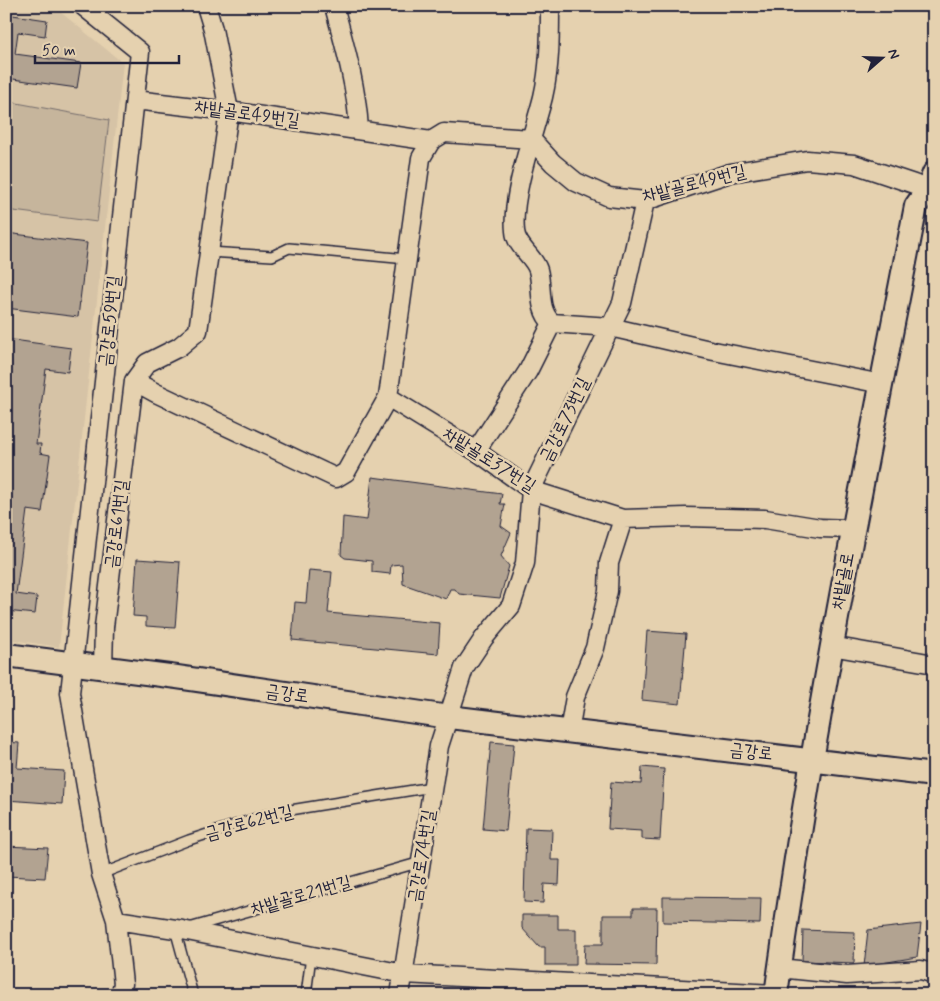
<svg xmlns="http://www.w3.org/2000/svg" width="940" height="1001" font-family="Mynerve,'Poor Story',sans-serif">
  <style>
    .built { fill: #d6c3a6 }
    .green { fill: #c6b59c; stroke: #746c6c }
    .building { fill: #b2a391; stroke: #22223b }
    .lines { fill: none; stroke-linecap: round; stroke-linejoin: round }
    .service-casing { stroke: #22223b; stroke-width: 12 }
    .minor-casing { stroke: #22223b; stroke-width: 21 }
    .tertiary-casing { stroke: #22223b; stroke-width: 26 }
    .service { stroke: #e5d1af; stroke-width: 9 }
    .minor { stroke: #e5d1af; stroke-width: 18 }
    .tertiary { stroke: #e5d1af; stroke-width: 22 }
    .labels { text-anchor: middle; dominant-baseline: central; stroke-width: 5; stroke-linejoin: round; paint-order: stroke }
    .street-label { font-size: 18px; fill: #22223b; stroke: #e5d1af }
  </style>
  <rect width="100%" height="100%" fill="#e5d1af"/>
  <filter id="ink" filterUnits="userSpaceOnUse"><feTurbulence type="fractalNoise" baseFrequency=".02" numOctaves="2"/><feDisplacementMap in="SourceGraphic" scale="10" xChannelSelector="R" yChannelSelector="G"/><feConvolveMatrix kernelMatrix="1 2 1 2 8 2 1 2 1" color-interpolation-filters="sRGB"/></filter>
  <g filter="url(#ink)">
    <path class="built" d="M6,6H53L123,63L59,647L6,639Z"/>
    <path class="green" d="M6,101L109,120L97,222L6,210Z"/>
    <path class="building" d="M6,14L47,20L45,36L18,32L15,54L81,63L77,88L6,78L9,31L6,30Z
      M6,233L87,243L78,317L6,308Z
      M6,339L71,348L68,372L46,369L36,444H41L40,453L50,455L42,512L27,510L16,594L37,597L35,614L6,611V393L8,376H6Z
      M372,477L502,494L500,504H505L501,526L511,533L501,556L509,566L500,598L459,594L455,589H450L446,599L403,584L402,564L391,565L390,574L372,572V561L345,558L341,555L343,517L367,520Z
      M137,559L180,562L175,628L146,626V617L133,616Z
      M309,570L332,572L328,613L440,623L438,654L292,640L295,602L306,603Z
      M647,631L686,634L680,704L642,700Z
      M6,742L19,743L17,768L64,771L62,804L6,800Z
      M491,742L514,744L506,831L483,829Z
      M642,767L664,769L660,840L642,839V831L608,829L611,782L641,784Z
      M526,828L552,829L551,860H560L559,885L544,884L543,903L524,902Z
      M6,846L48,848L45,878L6,876Z
      M663,897L761,898L760,924L663,922Z
      M633,908H657L656,965L584,964L585,944H603V915H633Z
      M522,915H558V929H576V965H545V947H539L522,928Z
      M921,924L917,957L864,966L868,930Z
      M803,930L855,932L854,963L802,961Z"/>
    <g class="lines">
      <defs>
        <path id="service" d="M209,252L272,256L289,248L407,259
          M101,874L189,840L272,813L432,787
          M189,928L421,862
          M175,929L193,995
          M306,995L311,956"/>
        <path id="minor" d="M83,6L140,52L70,693L101,874L116,920L123,984L120,995
          M334,6C345,46 357,89 359,130
          M550,6C550,37 550,67 543,97C534,133 511,195 515,231C516,247 534,256 538,270C543,288 537,309 552,323
          M135,100L229,111L431,141L444,133L531,139L553,163L576,182L609,197L645,201L730,173L807,160L854,164L914,184L934,193
          M431,141L421,158L388,397L479,453L531,490L623,519L686,517L765,519L820,528L853,529
          M134,381L156,393L336,478L346,472L388,397
          M476,451L528,371L552,323L610,327L714,351L882,384
          M831,646L934,664
          M103,668L104,627L134,381L147,363L179,347L198,331L229,111L213,29L206,6
          M569,732L575,697L595,648L608,591L609,563L623,519
          M116,920L182,930L404,974L776,994
          M779,968L847,975L921,970L934,974
          M400,995L439,746L464,668L484,638L511,606L525,563L531,490L622,303L645,201"/>
        <path id="tertiary" d="M6,655L177,677L449,717L934,775
          M776,995C812,730 865,468 916,206L928,189L934,173"/>
      </defs>
      <use href="#service" class="service-casing"/>
      <use href="#minor" class="minor-casing"/>
      <use href="#tertiary" class="tertiary-casing"/>
      <use href="#service" class="service"/>
      <use href="#minor" class="minor"/>
      <use href="#tertiary" class="tertiary"/>
    </g>
  </g>
  <g class="labels">
    <g class="street-label">
      <text transform="translate(247 114) rotate(8)">차밭골로49번길</text>
      <text transform="translate(694 184) rotate(-14)">차밭골로49번길</text>
      <text transform="translate(110 321) rotate(-84)">금강로59번길</text>
      <text transform="translate(565 420) rotate(-64)">금강로73번길</text>
      <text transform="translate(489 460) rotate(32)">차밭골로37번길</text>
      <text transform="translate(117 524) rotate(-83)">금강로61번길</text>
      <text transform="translate(843 581) rotate(-79)">차밭골로</text>
      <text transform="translate(287 694) rotate(8)">금강로</text>
      <text transform="translate(751 752) rotate(6)">금강로</text>
      <text transform="translate(249 823) rotate(-15)">금강로62번길</text>
      <text transform="translate(422 856) rotate(-81)">금강로74번길</text>
      <text transform="translate(301 896) rotate(-16)">차밭골로21번길</text>
    </g>
  </g>
  <rect width="940" height="1001" fill="none" stroke="#e5d1af" stroke-width="25"/>
  <rect x="12" y="12" width="915" height="976" fill="none" stroke="#22223b" stroke-width="2" filter="url(#ink)"/>
  <g transform="translate(882 58) rotate(70)" stroke="#e5d1af" stroke-width="4" paint-order="stroke">
  <path d="M0-4L9 19L0 12L-9 19Z" fill="#22223b"/>
  <text y="-8" font-size="14" font-weight="bold" text-anchor="middle" fill="#22223b">N</text>
  </g>
  <path d="M35 55v8h144v-8" fill="none" stroke="#22223b" stroke-width="2.5"/>
  <text x="42" y="55" font-size="15" fill="#22223b" stroke="#e5d1af" stroke-width="4" paint-order="stroke">50 m</text>
</svg>
